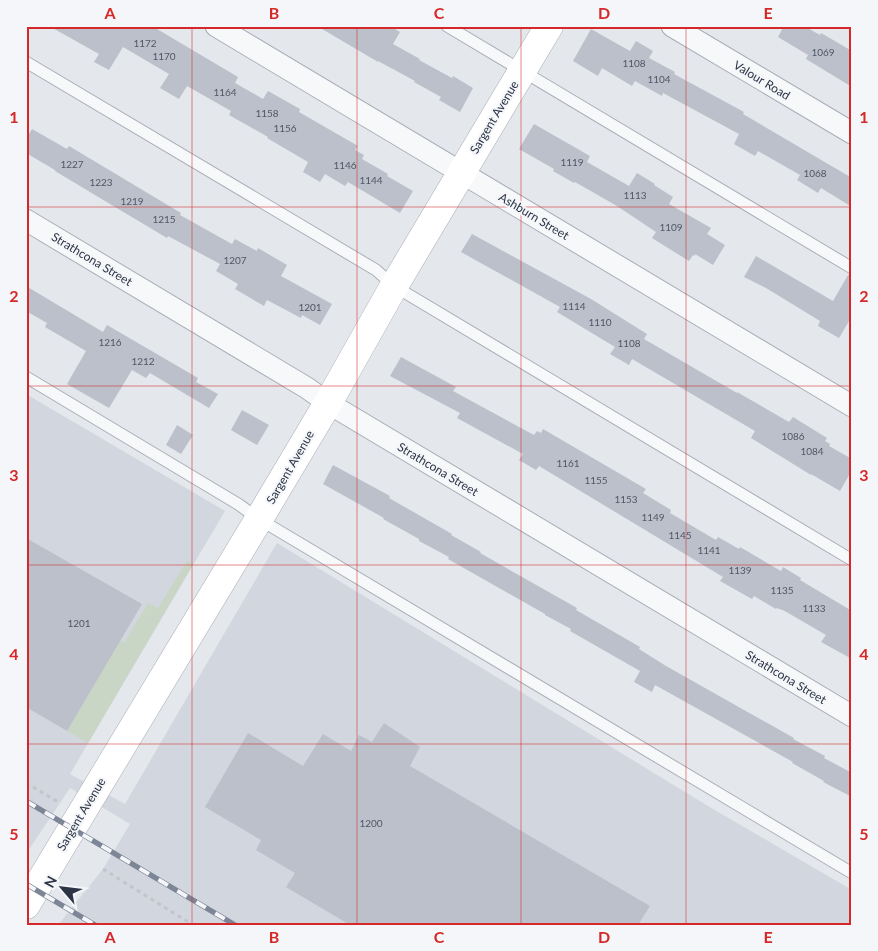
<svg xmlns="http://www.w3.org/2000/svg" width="878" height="951" font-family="Lato,sans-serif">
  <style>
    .built { fill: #d2d6de }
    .green { fill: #c9d6c5 }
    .building { fill: #bbc0ca }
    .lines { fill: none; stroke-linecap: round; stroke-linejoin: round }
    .service-casing { stroke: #a9aeb7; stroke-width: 13 }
    .minor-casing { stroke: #a9aeb7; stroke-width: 23 }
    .secondary-casing { stroke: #a9aeb7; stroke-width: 29 }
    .path { stroke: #c2c5cb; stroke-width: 3; stroke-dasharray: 4 4; stroke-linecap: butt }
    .service { stroke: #f7f8fa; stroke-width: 11 }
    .minor { stroke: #f7f8fa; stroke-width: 21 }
    .secondary { stroke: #fff; stroke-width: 28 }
    .rail-casing { stroke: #7d8696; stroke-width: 5.5 }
    .rail { stroke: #f4f6f9; stroke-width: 4; stroke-dasharray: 11; stroke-linecap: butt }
    .grid { fill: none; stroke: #d62828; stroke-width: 1; stroke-opacity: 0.55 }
    .labels { text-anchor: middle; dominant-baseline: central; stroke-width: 4; stroke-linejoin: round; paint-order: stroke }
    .number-label { font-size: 10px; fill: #4f5766 }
    .street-label { font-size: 12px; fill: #2b3445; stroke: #f4f6f9 }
    .neatline { fill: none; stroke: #d62828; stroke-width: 2 }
    .grid-label { font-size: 16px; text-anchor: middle; font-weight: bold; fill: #d62828 }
  </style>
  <rect width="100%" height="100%" fill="#e4e7ec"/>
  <path class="built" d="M26,394L225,511L70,774L125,804L277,543L708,806L852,890V925H58L103,869L130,824L70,788L26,854Z"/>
  <path class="green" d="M187,561L193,564L88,743L67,731L120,641L124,643L148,603L158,608Z"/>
  <path class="building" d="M49,26H152L238,77L235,83L263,99L268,91L300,109L299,112L358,146L355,150L364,155L362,159L388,174L387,176L413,191L400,213L348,182L345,186L325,174L320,182L303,172L308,162L267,138L268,137L229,115L231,111L187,86L179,99L160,88L169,74L123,47L109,70L94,62L99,54Z
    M317,26H390L400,32L393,44L420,59L419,60L452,78L453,76L473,88L460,112L439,100L441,97L414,82L415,81L378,61V62Z
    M784,26H804L820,35L821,33L852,51V87L806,59L808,55L778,37Z
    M591,29L630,51L636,41L653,51L649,58L675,72L674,74L744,112L743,114L852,178V207L821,188L818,193L797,180L800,175L758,151L755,156L734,144L739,134L663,93L662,96L635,81L632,86L602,68L598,76L573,61Z
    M534,124L590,156L587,162L629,186L637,173L655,184L654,185L673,197L669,204L711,228L707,234L725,245L713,265L695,254V256L693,255L689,261L676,253L652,238L656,232L617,206L575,182L574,183L553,171L554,169L519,149Z
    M32,129L67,149L69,146L181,213L180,215L232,244L235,239L257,251L258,248L287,265L281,276L332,304L320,325L302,315L301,318L267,300L264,306L235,289L238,284L216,271L220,264L168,236L167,238L115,207L55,171V170L26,153V139Z
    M472,234L591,299L647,334L644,339L737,393V392L789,422L793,417L827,438L825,441L830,444L829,446L852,459V470L840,491L811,474V475L751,438L755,431L632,359L629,365L610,354L615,347L557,312L560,307L461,252Z
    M756,256L833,301L848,275H852V316L839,338L818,326L820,321L766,288L744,277Z
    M26,286L103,332L107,325L198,378L196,382L218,394L209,408L150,373L146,378L132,370L109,408L67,384L86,351L45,327L47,323L26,311Z
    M401,357L456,387L453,391L534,435L537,431L541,433L543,429L646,489L643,493L671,510L670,513L716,540L718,537L739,549L740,547L781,571L783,567L801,578L800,580L852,611V659L821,642L826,635L783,610H782L777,608L776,609L754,596L752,599L720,581L723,577L539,466L536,470L519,460L523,454L457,418L460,413L390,376Z
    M242,410L269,425L257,445L231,430Z
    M177,425L193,435L181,454L166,445Z
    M333,465L390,496L389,498L452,534L451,535L481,552L480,553L577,608L576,610L640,647L639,649L666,666L794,738L793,739L825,756L824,758L852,773V797L823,782L824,781L792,763L793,762L655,685L652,692L634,682L640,671L570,631L571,629L545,615V614L448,559L449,557L419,541V539L383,519L384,518L323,484Z
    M26,538L142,604L67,731L26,707Z
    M384,723L420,747L410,766L650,906L638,925H350L286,887L295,873L256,850L261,840L205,807L248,733L303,766L323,734L351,751L359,735L372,742Z"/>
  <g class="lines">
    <defs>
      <path id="service" d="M447,26L852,268
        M26,62L376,270L394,286L852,560
        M26,377L238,504L259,519L279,531L852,873"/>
      <path id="minor" d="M216,26L852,406
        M672,26L852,133
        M26,220L307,388L328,403L852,716"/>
      <path id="secondary" d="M26,905L259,519L328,403L394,286L549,26"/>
    </defs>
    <use href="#service" class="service-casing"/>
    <use href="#minor" class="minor-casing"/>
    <use href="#secondary" class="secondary-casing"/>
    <path class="path" d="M26,783L60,803
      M103,869L193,925"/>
    <use href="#service" class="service"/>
    <use href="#minor" class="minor"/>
    <use href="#secondary" class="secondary"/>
    <defs>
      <path id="rail" d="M26,801L235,925
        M26,884L95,925"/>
    </defs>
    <use href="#rail" class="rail-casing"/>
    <use href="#rail" class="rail"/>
  </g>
  <path class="grid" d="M192,26V925M357,26V925M521,26V925M686,26V925M26,207H852M26,386H852M26,565H852M26,744H852"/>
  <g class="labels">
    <g class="number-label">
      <text x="145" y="43">1172</text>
      <text x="823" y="52">1069</text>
      <text x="164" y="56">1170</text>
      <text x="634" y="63">1108</text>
      <text x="659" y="79">1104</text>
      <text x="225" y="92">1164</text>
      <text x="267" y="113">1158</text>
      <text x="285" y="128">1156</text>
      <text x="572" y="162">1119</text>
      <text x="72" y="164">1227</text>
      <text x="345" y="165">1146</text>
      <text x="815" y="173">1068</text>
      <text x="371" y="180">1144</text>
      <text x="101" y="182">1223</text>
      <text x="635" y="195">1113</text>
      <text x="132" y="201">1219</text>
      <text x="164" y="219">1215</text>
      <text x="671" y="227">1109</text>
      <text x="235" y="260">1207</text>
      <text x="574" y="306">1114</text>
      <text x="310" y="307">1201</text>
      <text x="600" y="322">1110</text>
      <text x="110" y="342">1216</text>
      <text x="629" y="343">1108</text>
      <text x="143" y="361">1212</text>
      <text x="793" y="436">1086</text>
      <text x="812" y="451">1084</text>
      <text x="568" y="463">1161</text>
      <text x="596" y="480">1155</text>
      <text x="626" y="499">1153</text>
      <text x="653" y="517">1149</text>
      <text x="680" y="535">1145</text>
      <text x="709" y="550">1141</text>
      <text x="740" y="570">1139</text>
      <text x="782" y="590">1135</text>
      <text x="814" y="608">1133</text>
      <text x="79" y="623">1201</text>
      <text x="371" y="823">1200</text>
    </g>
    <g class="street-label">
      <text transform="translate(762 80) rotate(31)">Valour Road</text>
      <text transform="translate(494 117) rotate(-59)">Sargent Avenue</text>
      <text transform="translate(534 216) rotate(31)">Ashburn Street</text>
      <text transform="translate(92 259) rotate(31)">Strathcona Street</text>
      <text transform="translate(290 467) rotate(-60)">Sargent Avenue</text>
      <text transform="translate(438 469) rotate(31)">Strathcona Street</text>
      <text transform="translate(786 677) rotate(31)">Strathcona Street</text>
      <text transform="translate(81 814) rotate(-59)">Sargent Avenue</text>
    </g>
  </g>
  <rect width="878" height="951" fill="none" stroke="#f4f6f9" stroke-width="55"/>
  <g transform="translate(62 888) rotate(298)" stroke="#f4f6f9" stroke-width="4" paint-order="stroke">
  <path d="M0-4L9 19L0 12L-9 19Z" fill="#2b3445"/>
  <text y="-8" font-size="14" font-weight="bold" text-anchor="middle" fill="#2b3445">N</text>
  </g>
  <rect x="28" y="28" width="822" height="896" class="neatline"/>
  <g class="grid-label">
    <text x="110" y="19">A</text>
    <text x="274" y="19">B</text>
    <text x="439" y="19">C</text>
    <text x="604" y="19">D</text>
    <text x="768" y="19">E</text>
    <text x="14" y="123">1</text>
    <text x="864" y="123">1</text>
    <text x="14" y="302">2</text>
    <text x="864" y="302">2</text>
    <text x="14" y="481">3</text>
    <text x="864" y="481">3</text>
    <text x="14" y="660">4</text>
    <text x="864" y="660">4</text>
    <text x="14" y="840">5</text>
    <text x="864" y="840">5</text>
    <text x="110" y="943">A</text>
    <text x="274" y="943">B</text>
    <text x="439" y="943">C</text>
    <text x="604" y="943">D</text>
    <text x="768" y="943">E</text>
  </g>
</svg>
